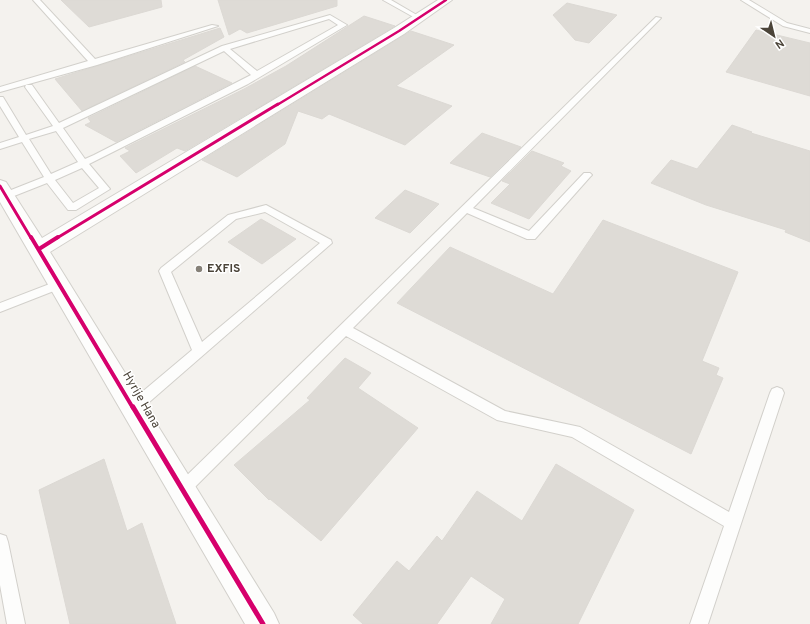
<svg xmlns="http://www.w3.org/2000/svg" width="810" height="624" font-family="Overpass,sans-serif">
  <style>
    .building { fill: #dedbd6; stroke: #dcd9d4 }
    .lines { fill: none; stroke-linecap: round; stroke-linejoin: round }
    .service-casing { stroke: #d2d0cb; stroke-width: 2 }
    .minor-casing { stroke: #d2d0cb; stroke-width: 2 }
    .service { fill: #fdfdfc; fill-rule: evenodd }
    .minor { fill: #fdfdfc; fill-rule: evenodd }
    .cycleway-far3-casing { stroke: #fff; stroke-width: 4 }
    .cycleway-far2-casing { stroke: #fff; stroke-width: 5 }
    .cycleway-far1-casing { stroke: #fff; stroke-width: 6 }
    .cycleway-casing { stroke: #fff; stroke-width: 8 }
    .cycleway-far3 { stroke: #d6006c; stroke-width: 2.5 }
    .cycleway-far2 { stroke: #d6006c; stroke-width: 3 }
    .cycleway-far1 { stroke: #d6006c; stroke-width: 4 }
    .cycleway { stroke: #d6006c; stroke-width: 5 }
    .poi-dot { fill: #868178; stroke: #fff; stroke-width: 1.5 }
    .labels { text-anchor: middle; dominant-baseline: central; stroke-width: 3; stroke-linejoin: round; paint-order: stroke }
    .poi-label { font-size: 12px; font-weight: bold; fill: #4b4439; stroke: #fff; text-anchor: start }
    .street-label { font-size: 12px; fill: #4b4439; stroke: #fff }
  </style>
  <rect width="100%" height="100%" fill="#f4f2ee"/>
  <path class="building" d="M61,0H161L162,7L89,27Z
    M218,0H337V6L247,33L240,29L229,35Z
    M567,3L617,15L589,43L575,40L553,15Z
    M364,16L395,26L185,151L177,148L136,173L120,156L130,151L125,148L244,89L286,66Z
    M220,28L224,37L183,60L185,62L82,111L55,79Z
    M756,30L810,43V96L726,72Z
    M411,31L454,45L396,86L452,106L405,145L329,114L322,119L298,111L285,144L237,177L202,160Z
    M195,66L232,83L116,142L85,125L91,122L88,118Z
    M732,125L752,132L751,133L810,151V242L785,232L786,230L706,205L651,183L671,160L697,169Z
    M482,133L521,147L490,177L450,163Z
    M532,151L564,163L561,166L571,171L529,219L491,203L510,184L502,181Z
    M405,190L439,204L410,233L375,218Z
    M261,219L296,239L262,264L228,242Z
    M603,220L738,272L702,361L719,368L716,375L723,378L691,454L397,303L450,247L553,294Z
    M345,358L371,373L358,388L418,428L321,541L270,499L269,500L234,465L310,400L307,398Z
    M104,459L127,531L142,523L176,624H70L39,490Z
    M556,464L634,510L578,624H491L505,599L471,576L437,624H363L353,615L397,561L409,571L437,536L442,541L477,491L522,521Z"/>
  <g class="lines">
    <defs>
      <path id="service" d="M33,0H40L95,59L212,25L218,26L97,65L0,92V87L88,61Z
        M383,0H391L422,18L417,19Z
        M741,0H749L787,23L810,29V33L783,26Z
        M330,15L347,25L248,84L89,164L110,189L76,210H68L47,183L9,198H1L0,196L1,194L44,177L22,142L0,149V143L19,137L0,106V97H3L26,135L53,126L25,87L26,85H32L59,123L222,46ZM329,19L338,25L257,71L230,49ZM224,51L251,75L94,155L85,159L63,128ZM56,131L78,162L51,174L29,139ZM82,168L99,188L73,203L55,180Z
        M656,17L661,18L473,208L529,231L584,173H590L592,175L590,177L535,239H527L467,213L353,328L505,411L580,427L729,512L770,393L772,389L777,387L782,389L784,393L708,624H690L724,526L572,437L497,420L346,336L187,495L182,497L177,495L174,490L177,485Z
        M266,205L331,240L332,243L139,411L134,413L129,411L127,407L129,403L192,350L159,271L161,268L228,215ZM265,212L320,243L202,342L171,272L236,219Z
        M60,280L66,284L64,287L0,312V303Z
        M0,534L6,536L8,542L25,624H7L0,585Z"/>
      <path id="minor" d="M438,0H452L404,34L50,252L274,613L279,624H245L0,202V180L6,182L42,238L394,28Z"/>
    </defs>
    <use href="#service" class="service-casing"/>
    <use href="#minor" class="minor-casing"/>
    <use href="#service" class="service"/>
    <use href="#minor" class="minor"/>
    <defs>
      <path id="cycleway-far3" d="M277,105L399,31L446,0"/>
      <path id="cycleway-far2" d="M0,186L31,238
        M57,238L278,104"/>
      <path id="cycleway-far1" d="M31,237L133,408
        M39,249L58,237"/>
      <path id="cycleway" d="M133,407L263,624"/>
    </defs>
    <use href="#cycleway-far3" class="cycleway-far3-casing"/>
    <use href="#cycleway-far2" class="cycleway-far2-casing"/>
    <use href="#cycleway-far1" class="cycleway-far1-casing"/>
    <use href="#cycleway" class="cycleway-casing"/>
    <use href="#cycleway-far3" class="cycleway-far3"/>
    <use href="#cycleway-far2" class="cycleway-far2"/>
    <use href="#cycleway-far1" class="cycleway-far1"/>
    <use href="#cycleway" class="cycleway"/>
  </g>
  <circle class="poi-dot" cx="199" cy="269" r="4"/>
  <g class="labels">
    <g class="poi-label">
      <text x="207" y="269">EXFIS</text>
    </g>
    <g class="street-label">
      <text transform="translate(141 400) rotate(60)">Hyrije Hana</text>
    </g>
  </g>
  <g transform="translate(774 36) rotate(145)" stroke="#ffffff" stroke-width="3" paint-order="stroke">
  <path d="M0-3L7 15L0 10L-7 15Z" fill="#4b4439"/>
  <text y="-6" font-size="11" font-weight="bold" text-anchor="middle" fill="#4b4439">N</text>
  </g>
</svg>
